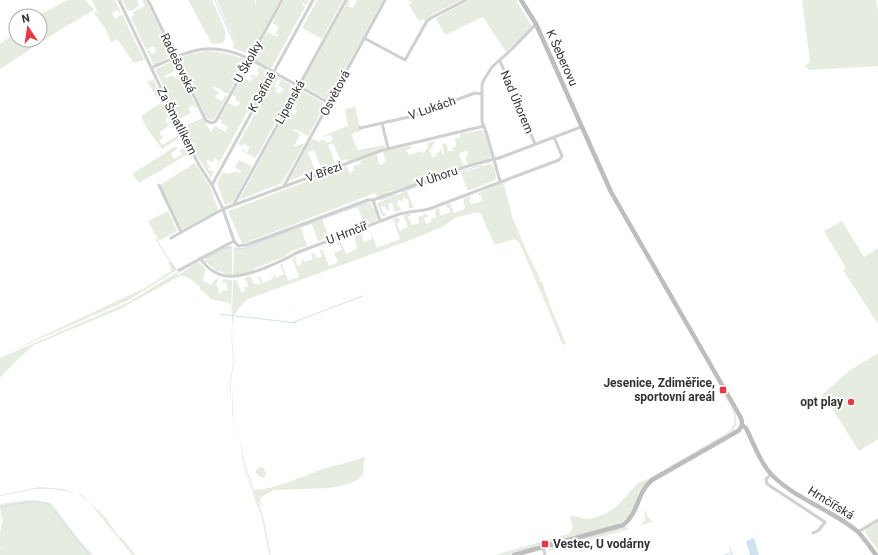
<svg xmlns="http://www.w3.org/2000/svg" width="878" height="555" font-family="Roboto,sans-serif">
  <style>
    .green { fill: #e6ecdf; fill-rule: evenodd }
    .water { fill: #cfe2ee }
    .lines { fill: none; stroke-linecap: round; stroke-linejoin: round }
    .stream { stroke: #cfe2ee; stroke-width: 1 }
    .street { stroke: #d0d0d0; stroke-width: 3 }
    .secondary { stroke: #bdbdbd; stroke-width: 4.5 }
    .poi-dot { fill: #e63946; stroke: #fff; stroke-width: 1.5 }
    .labels { text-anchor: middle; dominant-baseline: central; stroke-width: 4; stroke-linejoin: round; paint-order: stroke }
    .street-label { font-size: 12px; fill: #333; stroke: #fff }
    .poi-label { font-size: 12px; font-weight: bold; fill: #333; stroke: #fff; text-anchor: end }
  </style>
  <rect width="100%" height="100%" fill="#fff"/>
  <path class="green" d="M67,0H85L99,15L92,0H115L121,12L119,13L118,10L112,13L115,19L122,14L144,60L134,63L117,39L111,42L105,28L94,13L96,12L94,10L60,30L0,69V44L16,33V40H40V16H38Z
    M122,0H138L137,1L139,5L133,10L128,11Z
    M142,0H146L172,55L154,65L147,51L150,50L148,51H150L152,54L156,52L155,49L157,47L155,48L153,46L146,50L131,17L134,15L133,12L145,6Z
    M188,0H212L225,30V40L222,43L212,44Z
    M217,0H254L256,5V0H280L255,46L250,45L249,51L246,53L233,48L234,41Z
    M284,0H309L306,5L303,3L302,5L305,7L271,69L252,59L267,32L277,37L278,35L275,34L279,27L272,23Z
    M317,0H343L322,39L302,28Z
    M348,0L350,1L348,6L352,8L357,1L355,0H383L328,100L301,85Z
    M408,0H461L430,16L425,21L421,19L420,22L423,24L422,25L409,6L412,2Z
    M470,0H516L532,26L522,37L506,52L483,17L445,35L436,18Z
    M802,0H876L878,11V66L809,70L805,65L808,64L810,61Z
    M208,51C222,52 234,55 247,60L228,94L214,86L213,88L219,92L215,97L222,101L225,95L227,96L214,120L207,119L178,58L190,54Z
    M175,60L179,69L165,76V78L173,75L176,79L180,77L178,73L180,72L197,108H195L193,105L188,108L191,113L179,119L155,69Z
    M259,67L269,72L218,165L217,164L219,161L215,158L213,162L207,160V164L210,166L208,169L214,172L211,178L196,154L183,127L202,118L211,132L215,126L226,132L228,127L221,123L222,121L219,119L228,103L237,107L240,102L236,101V97L232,95L246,71L248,72L245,78L250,82L253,78L250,76L251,74L257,77L259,73L257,72Z
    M276,76L295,87L256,158L241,150L242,149L247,152L250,147L244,144L242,146L238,144ZM278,79L281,81L278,85L283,88L284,90L280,93L275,92L277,88L274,86Z
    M153,79L173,118L171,120L169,117L165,119L169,126L159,132L163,138L159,141L162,145L179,135L182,136L162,149L146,127L141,116L161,103L147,82Z
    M299,89L326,104L308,136L295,129L294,131L300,134L294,147L305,143L282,183L239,200L287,111L295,115L297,110L295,109L297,104L292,101Z
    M355,107L361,131L351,134L358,150L384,145L385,148L348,162L347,159L341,161L333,143L328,145L335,163L321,168L314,150L308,152L315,171L289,181L311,140L315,139V141L317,140L318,142L324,139L325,142L326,141L327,143L331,142L333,139L331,135L320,137L348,126L345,109Z
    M482,130L485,134L492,156L489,159L469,165L465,158L468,155L466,150L459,154L464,167L456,170L455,168L446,172V173L435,177L434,176H433V178L425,179L424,181L388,192V194L373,197L377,196L375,193L242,244L228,211L347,166L350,174H351V172L354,170L353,166L361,164L360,161L377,154L379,165L384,164L383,163L386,162L383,152L385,151L410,146L411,148L406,150L409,155L421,151L422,153L425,152V150L428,148L427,143L435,141L434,144L432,146L433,148L429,149L432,157L436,156V153L439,152L440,150L441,149L442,154H444L442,144L446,143L448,151H453L452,148L456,146L455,139L460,137V134Z
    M176,146L178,148L171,154L174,159L182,155L180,150L187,146L190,153L139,183L132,174Z
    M239,160L252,166L233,202L225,205L217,183L223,172L228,174L229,173L235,172L238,173L241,171L235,167Z
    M195,163L210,186L218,209L215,212L182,230L160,185Z
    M491,164C495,167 497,176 495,180L468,191L461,173Z
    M509,180L510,181L505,183L504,185L513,219L526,250L540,278L539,281L542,282L551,308L566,344L563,345L562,343L549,311L519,242L514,239L499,244H494L481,214L477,212L455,218L442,227L408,241L248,299C241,303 239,312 232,316L233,280H237L238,286H239L241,292L245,291L244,287L248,286L247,281H245L244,278L251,276L253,284H261L258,277L260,276L263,283L274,278L273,276L275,275L276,278L284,274L280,265L282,264L288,281L299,277L292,258L296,256L297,257L294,258L298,266L302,264V259H303L305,262L313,259L311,255L313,254L312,253L314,252L316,258L322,257L320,250L322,249L329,266L338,262L334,253L342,250L340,245L338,246L336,240L340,239L346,254L357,249L354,234L363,230L364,234L361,235L364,242L372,239L369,228L377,248L400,239L393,219L398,217L400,222L397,223L400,232L401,230L408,227L403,215L410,214L411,216L408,217L412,225L419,223L418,217L426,214L429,216L424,218L426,224L431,222V219L436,217L435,209L439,208L440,216L450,212L449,208H447L446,205L450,203L454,213L465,209V207L463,199L470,196L471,199L469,200L471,204L480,202L482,200L481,195L479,196L478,193Z
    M407,191L414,208H409L408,204L409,203L408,199L406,200L405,197L403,198L404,200L401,201L400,200H398V203H397L398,207H400L401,210L395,212L392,203L388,204L390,210L387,211L385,206L381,207L383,213H385L386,216H382L377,204L379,202Z
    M367,203H372L371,204L372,208H374L377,218L375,221L364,224L358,207Z
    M168,211L177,231L159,241L148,221Z
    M322,218L329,237L318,241L312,224L301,228L307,246L294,250L284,257L253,269L254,270L246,273V272L244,273L243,274L233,276L234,248H244Z
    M842,221L864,257L878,248V324L843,270L846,268L824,231Z
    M228,246H231L232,248V276L226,275V274L218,271V272L206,262L205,263L204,260L207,257Z
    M171,261L177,270L129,300L0,356L134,293L145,288L171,271V269L168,263Z
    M197,263H200L206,270L204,273L205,274L202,280L211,285L215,279L216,280L218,277H219L216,286L219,288L218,293H221V291H228L226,282L223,283V279L232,280L231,315L230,303L211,299L199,288L200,287C195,282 187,275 180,276L120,309L34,345L17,360L0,378V358L129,302L176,273L178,275Z
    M230,316L234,361L231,382L230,409L242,461L251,488L257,498L264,520L271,555L269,554L262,518L245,473L230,410V382L233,362Z
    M232,316L234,317L233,326L235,361L232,382L233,415L246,467L254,489C268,493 312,472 329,467C341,464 353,461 365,457L363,465L364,472L359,479L348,484L330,488L274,490L260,498L262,508L252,488L243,461L238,433L232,415V382L235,361Z
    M878,353V439L859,451L833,410L822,399V395L849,371Z
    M725,393C732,405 741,416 734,430L647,482C629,499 642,516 612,526L610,524V527L536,546V548L508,555H495L568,534C576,528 571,523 570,515L585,519L593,518L605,514L616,507L638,483L650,478L730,431C740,418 731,407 723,394Z
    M260,467L263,468L266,473V476L263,478L259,476L256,473V470Z
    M40,487L63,489L82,495L104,516L120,538L121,537L136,555H132L90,503L77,493L51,489H37L0,496V495Z
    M29,500L51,503L80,541L93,555H0V549L6,544L0,548V533L3,517H1L0,504Z
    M645,510L647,516L653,522L637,526L642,524L645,519L644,511Z
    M878,522V550L865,533L866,529Z
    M625,526L629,529L549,551V549L552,547Z"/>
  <path class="water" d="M754,538L759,555H750L746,541Z"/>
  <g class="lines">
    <path class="stream" d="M215,0L233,41
      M487,164L489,163
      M455,174L475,167L482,166
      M422,185L452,175
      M402,192L416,187
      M380,200L396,194
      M302,226L367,203
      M156,239L175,269
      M234,248L240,249L245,248L291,230
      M206,258L226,248L232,247
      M177,273L197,262
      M219,314L296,323
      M294,322L363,296
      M0,507L35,501L47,503L53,509
      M55,512L89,555
      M730,546L732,555
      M725,555L732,553"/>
    <path class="street" d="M119,0L177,122L199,165L212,185L223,209L234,241L238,246L246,245L368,200H373L468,166L499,158L581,127
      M148,0L206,121L212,123L216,121L282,0
      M364,38L405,60L427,21L431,18L466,0
      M500,61L535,144
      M151,68C189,51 209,39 250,59L329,103
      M382,123L388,148
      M360,128L409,117L475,93L482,94
      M500,181L487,135L482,121V84L485,78L492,67L513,48L536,24
      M159,185L181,232
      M212,185L313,0
      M284,186L385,0
      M373,200L380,221
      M234,204L346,0
      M171,238L223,209L383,150L484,126
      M200,258C217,283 238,278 262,269C274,264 285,260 296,253L394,216C405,211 417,212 429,209L559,160L562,156L554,137
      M179,270L234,241
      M771,474L766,479L767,484L825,522L819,530L813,533
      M858,532L878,520
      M543,547L545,555"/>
    <path class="secondary" d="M742,425L746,428C754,444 760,463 773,476C796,499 832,510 857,531C864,538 870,547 876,555
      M514,555L623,525C640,512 635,495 652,480L738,431C743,426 743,422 740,416L611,192L536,24L521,0"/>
  </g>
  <g class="poi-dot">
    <rect x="719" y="386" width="8" height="8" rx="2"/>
    <circle cx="851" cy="402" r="4"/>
    <rect x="541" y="540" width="8" height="8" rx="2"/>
  </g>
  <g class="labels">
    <g class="street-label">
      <text transform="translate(562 58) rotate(66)">K Šeberovu</text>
      <text transform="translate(248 62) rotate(-61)">U Školky</text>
      <text transform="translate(178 63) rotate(64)">Radešovská</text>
      <text transform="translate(262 92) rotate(-61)">K Safině</text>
      <text transform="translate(335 93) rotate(-62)">Osvětová</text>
      <text transform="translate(290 102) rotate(-61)">Lipenská</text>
      <text transform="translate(517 102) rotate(67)">Nad Úhorem</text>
      <text transform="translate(432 108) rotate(-19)">V Lukách</text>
      <text transform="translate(177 121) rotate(63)">Za Šmatlíkem</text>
      <text transform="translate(324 172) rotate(-20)">V Březí</text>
      <text transform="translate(437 177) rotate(-19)">V Úhoru</text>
      <text transform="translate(347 233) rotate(-21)">U Hrnčíř</text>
      <text transform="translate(831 503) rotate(32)">Hrnčířská</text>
    </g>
    <g class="poi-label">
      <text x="715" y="383">Jesenice, Zdiměřice,<tspan x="715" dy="14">sportovní areál</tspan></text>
      <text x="843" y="402">opt play</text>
      <text x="553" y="544" text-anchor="start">Vestec, U vodárny</text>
    </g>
  </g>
  <g transform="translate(28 28) rotate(347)"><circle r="19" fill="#ffffff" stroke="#adadad"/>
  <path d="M0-3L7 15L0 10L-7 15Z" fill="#e63946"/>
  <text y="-6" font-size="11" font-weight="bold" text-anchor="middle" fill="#333333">N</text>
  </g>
</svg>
